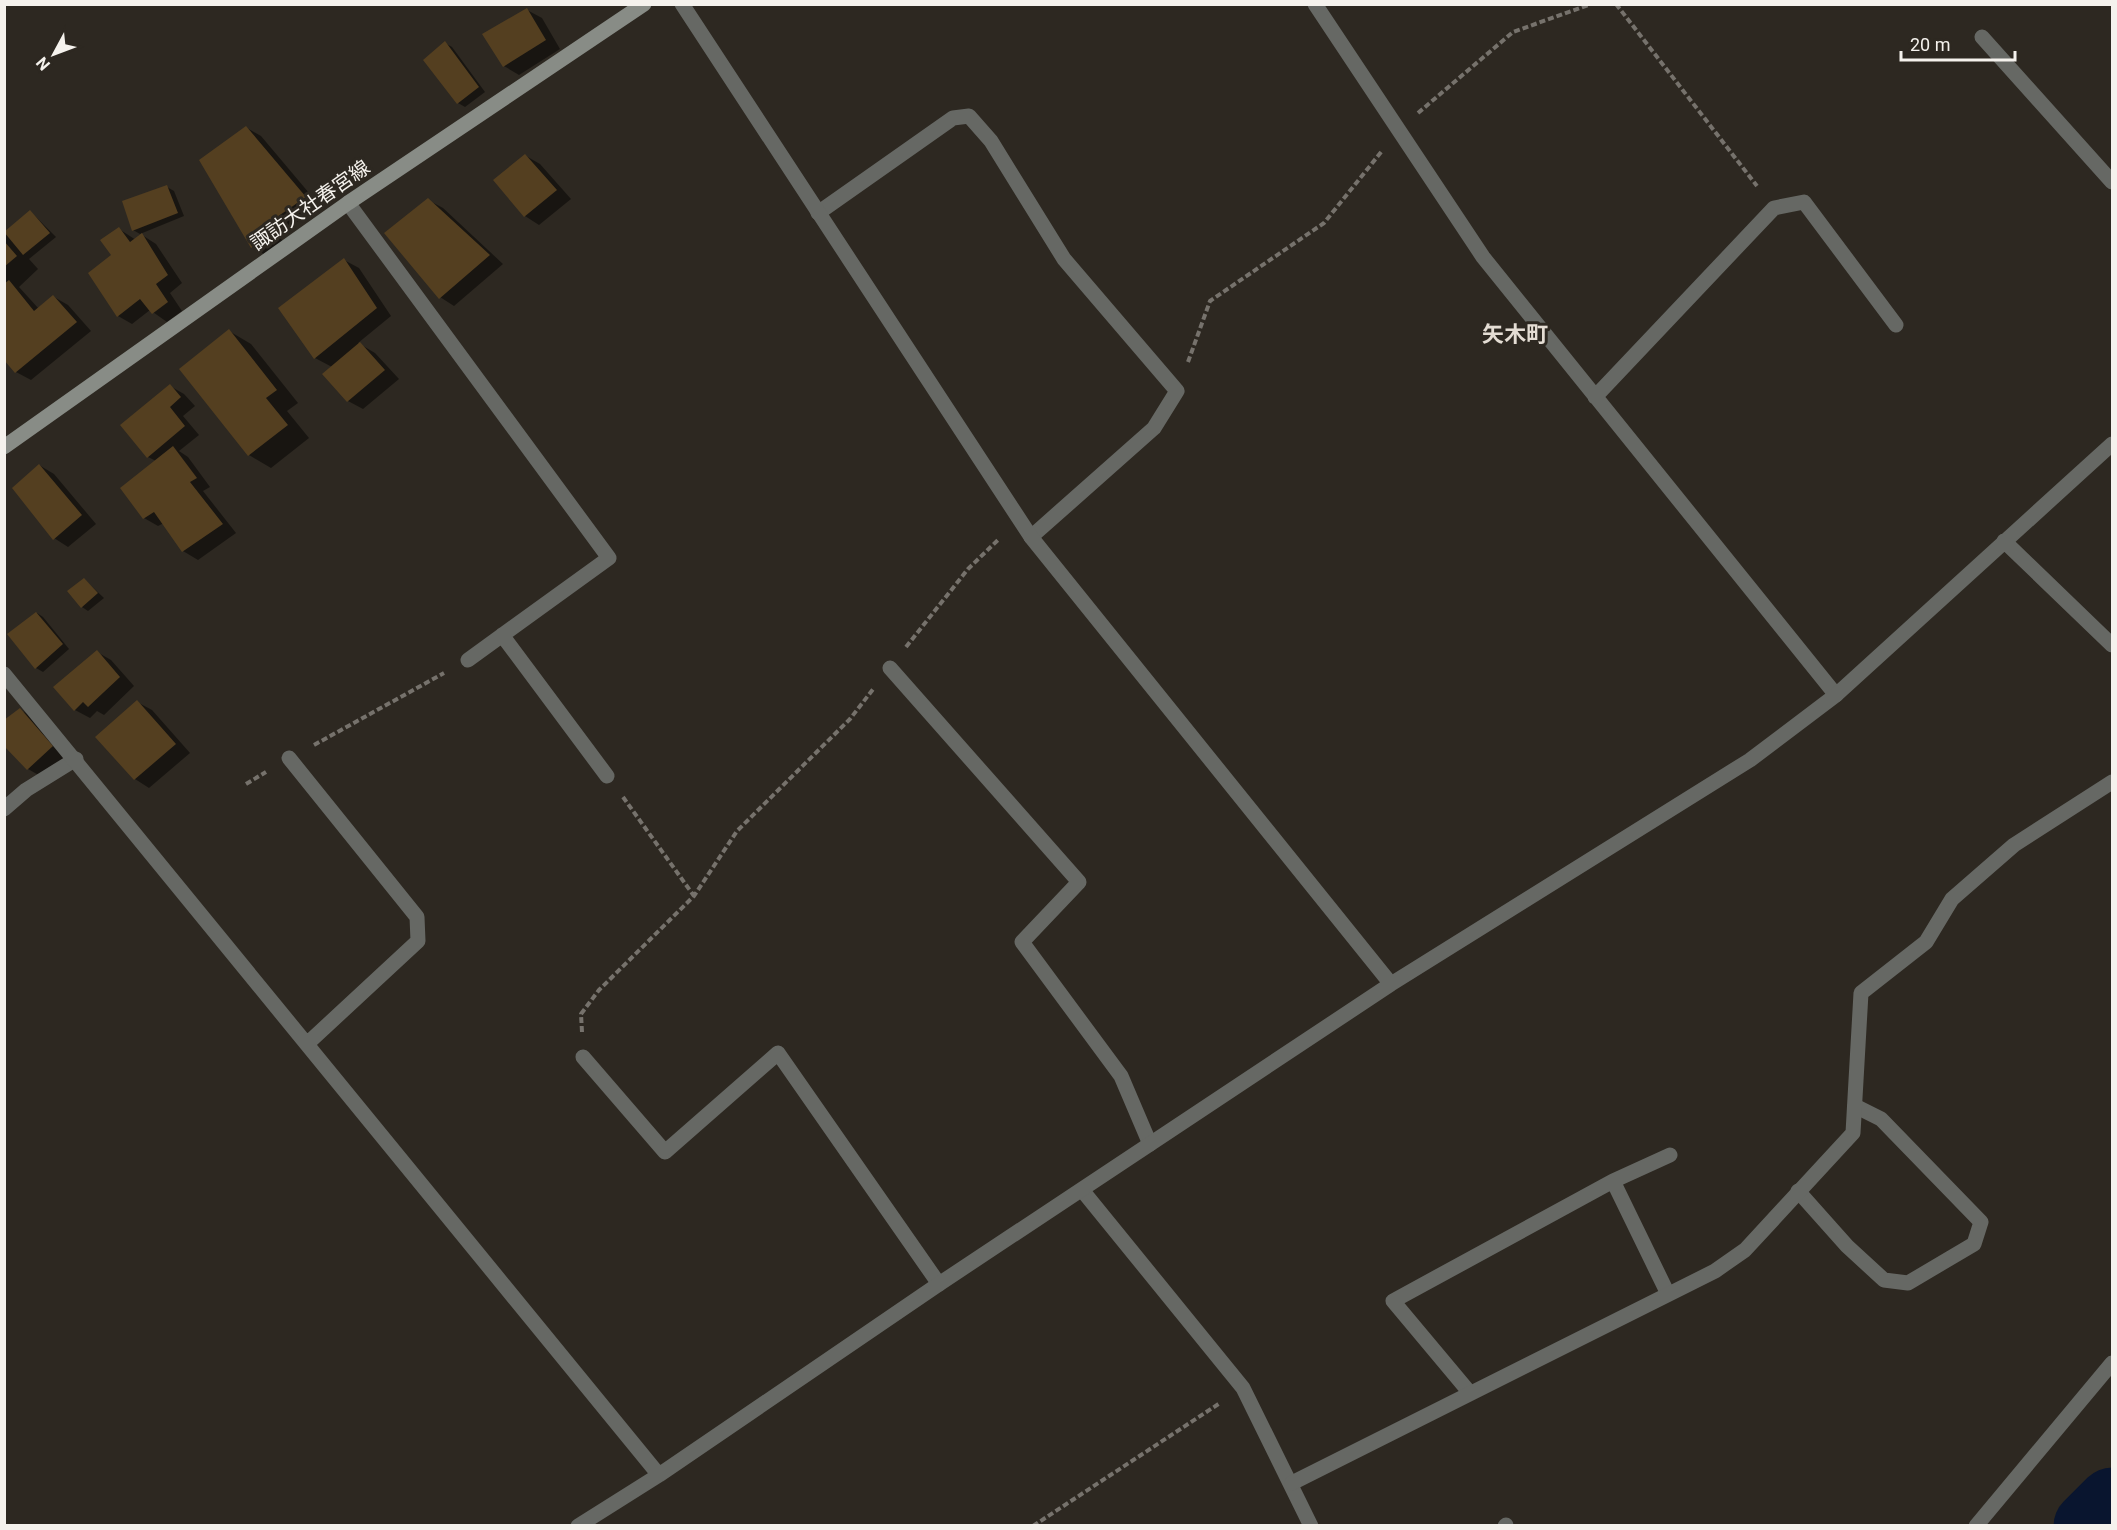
<svg xmlns="http://www.w3.org/2000/svg" width="2117" height="1530" font-family="Roboto,'Noto Sans JP',sans-serif">
  <style>
    .shadow { fill: #0007 }
    .lines { fill: none; stroke-linecap: round; stroke-linejoin: round }
    .river { stroke: #09152f; stroke-width: 69 }
    .building { fill: #543f20 }
    .path { stroke: #76726c; stroke-width: 4; stroke-dasharray: 6 3; stroke-linecap: butt }
    .service { stroke: #666864; stroke-width: 15 }
    .minor { stroke: #666864; stroke-width: 15 }
    .secondary { stroke: #888c86; stroke-width: 15 }
    .labels { text-anchor: middle; dominant-baseline: central; stroke-width: 6; stroke-linejoin: round; paint-order: stroke }
    .street-label { font-size: 20px; fill: #f5f2ed; stroke: #2d2821 }
    .quarter-label { font-size: 22px; font-weight: bold; fill: #e4ddd4; stroke: #2d2821 }
  </style>
  <rect width="100%" height="100%" fill="#2d2821"/>
  <path class="shadow" d="M527,10L542,18L560,49L519,75L504,66Z
    M445,43L452,47L485,92L465,107L458,103L425,61Z
    M247,128L261,136L320,206L278,235L284,243L267,256L252,247Z
    M526,156L540,164L571,199L539,225L525,216Z
    M167,187L174,191L184,216L140,234L133,230Z
    M428,200L443,208L503,264L454,306L440,297Z
    M30,211L56,237L29,259L38,269L19,287L39,309L54,297L68,305L91,331L31,380L16,372L4,357V231L6,233Z
    M119,229L136,240L142,235L156,244L182,283L170,293L182,311L167,322L150,310L132,324L118,316L113,256Z
    M344,260L359,268L391,316L358,343L375,353L399,379L363,409L348,401L332,367L315,358Z
    M229,331L251,344L298,403L287,411L309,438L271,468L249,455Z
    M170,386L184,394L195,406L183,416L199,435L179,451L188,457L210,487L203,491L236,533L198,560L183,551L164,523L158,526L144,518L156,461L148,457L122,425Z
    M39,465L54,474L96,524L68,547L54,538Z
    M84,579L104,598L88,611L82,607Z
    M37,613L43,617L69,649L43,672L36,668Z
    M97,652L111,660L134,686L104,715L97,711L90,718L75,710L55,687Z
    M137,702L152,710L190,753L149,788L135,779Z
    M20,710L35,718L67,755L42,777L28,769Z"/>
  <g class="lines">
    <path class="river" d="M2088,1526L2112,1502"/>
  </g>
  <path class="building" d="M527,8L546,40L503,67L482,34Z
    M445,41L479,87L457,104L423,60Z
    M246,126L306,197L264,226L271,234L251,248L199,160Z
    M525,154L557,190L524,217L493,180Z
    M167,185L178,213L132,231L122,201Z
    M428,198L490,255L439,299L384,233Z
    M30,210L50,233L23,255L4,232Z
    M119,227L130,242L142,233L168,275L156,284L168,302L152,314L140,299L117,317L88,273L111,255L100,240Z
    M4,241L17,256L4,267Z
    M344,258L377,308L314,359L278,308Z
    M9,280L34,311L53,295L77,322L15,373L4,360V284Z
    M229,329L277,390L266,398L288,425L248,456L179,369Z
    M360,342L385,370L347,402L322,374Z
    M170,384L181,397L170,407L185,426L147,458L120,425Z
    M173,446L197,478L190,482L223,524L182,552L154,512L143,519L120,488Z
    M39,464L82,515L53,540L12,488Z
    M84,578L98,593L81,608L67,591Z
    M36,612L63,644L35,669L7,634Z
    M97,650L120,677L88,707L83,702L74,711L53,687Z
    M137,700L176,744L134,780L95,737Z
    M20,708L53,746L27,770L4,746V720Z"/>
  <g class="lines">
    <path class="path" d="M1616,4L1757,186
      M1418,113L1513,32L1591,4
      M1188,362L1210,301L1324,223L1382,151
      M906,647L968,569L999,539
      M314,745L444,673
      M246,784L266,772
      M623,797L694,896
      M582,1032L581,1014L599,990L694,896L737,831L850,719L874,688
      M1033,1526L1220,1403"/>
    <path class="service" d="M1315,4L1483,257L1836,695
      M1982,37L2112,182
      M818,213L953,118L969,116L991,141L1064,259L1177,391L1154,428L1031,537
      M1595,397L1774,208L1804,202L1896,325
      M890,668L1079,882L1022,942L1121,1076L1150,1144
      M4,809L26,790L76,759
      M583,1057L665,1152L778,1053L939,1284
      M1613,1181L1670,1155
      M1082,1190L1243,1388L1311,1526
      M1798,1191L1847,1246L1884,1280L1908,1283L1974,1244L1981,1222L1881,1119L1855,1106
      M1470,1393L1393,1301L1613,1181L1668,1294
      M1505,1526L1506,1525"/>
    <path class="minor" d="M682,4L1031,537L1391,984
      M348,203L609,558L468,660
      M2004,541L2112,645
      M502,635L607,776
      M4,674L659,1475
      M289,758L417,917L418,941L308,1043
      M1292,1483L1715,1271L1745,1250L1853,1133L1861,993L1926,942L1952,899L2014,845L2112,782
      M578,1526L659,1475L939,1284L1391,984L1750,760L1836,695L2112,444
      M1976,1526L2112,1363"/>
    <path class="secondary" d="M4,447L348,203L644,4"/>
  </g>
  <g class="labels">
    <g class="street-label">
      <text transform="translate(310 205) rotate(-35)">諏訪大社春宮線</text>
    </g>
    <g class="quarter-label">
      <text x="1515" y="334">矢木町</text>
    </g>
  </g>
  <rect width="2117" height="1530" fill="none" stroke="#f5f2ed" stroke-width="12"/>
  <g transform="translate(54 54) rotate(229)" stroke="#2d2821" stroke-width="4.5" paint-order="stroke">
  <path d="M0-4.5L10 22L0 15L-10 22Z" fill="#f5f2ed"/>
  <text y="-9" font-size="16" font-weight="bold" text-anchor="middle" fill="#f5f2ed">N</text>
  </g>
  <path d="M1901 51v9h114v-9" fill="none" stroke="#f5f2ed" stroke-width="3"/>
  <text x="1910" y="51" font-size="18" fill="#f5f2ed" stroke="#2d2821" stroke-width="4.5" paint-order="stroke">20 m</text>
</svg>
